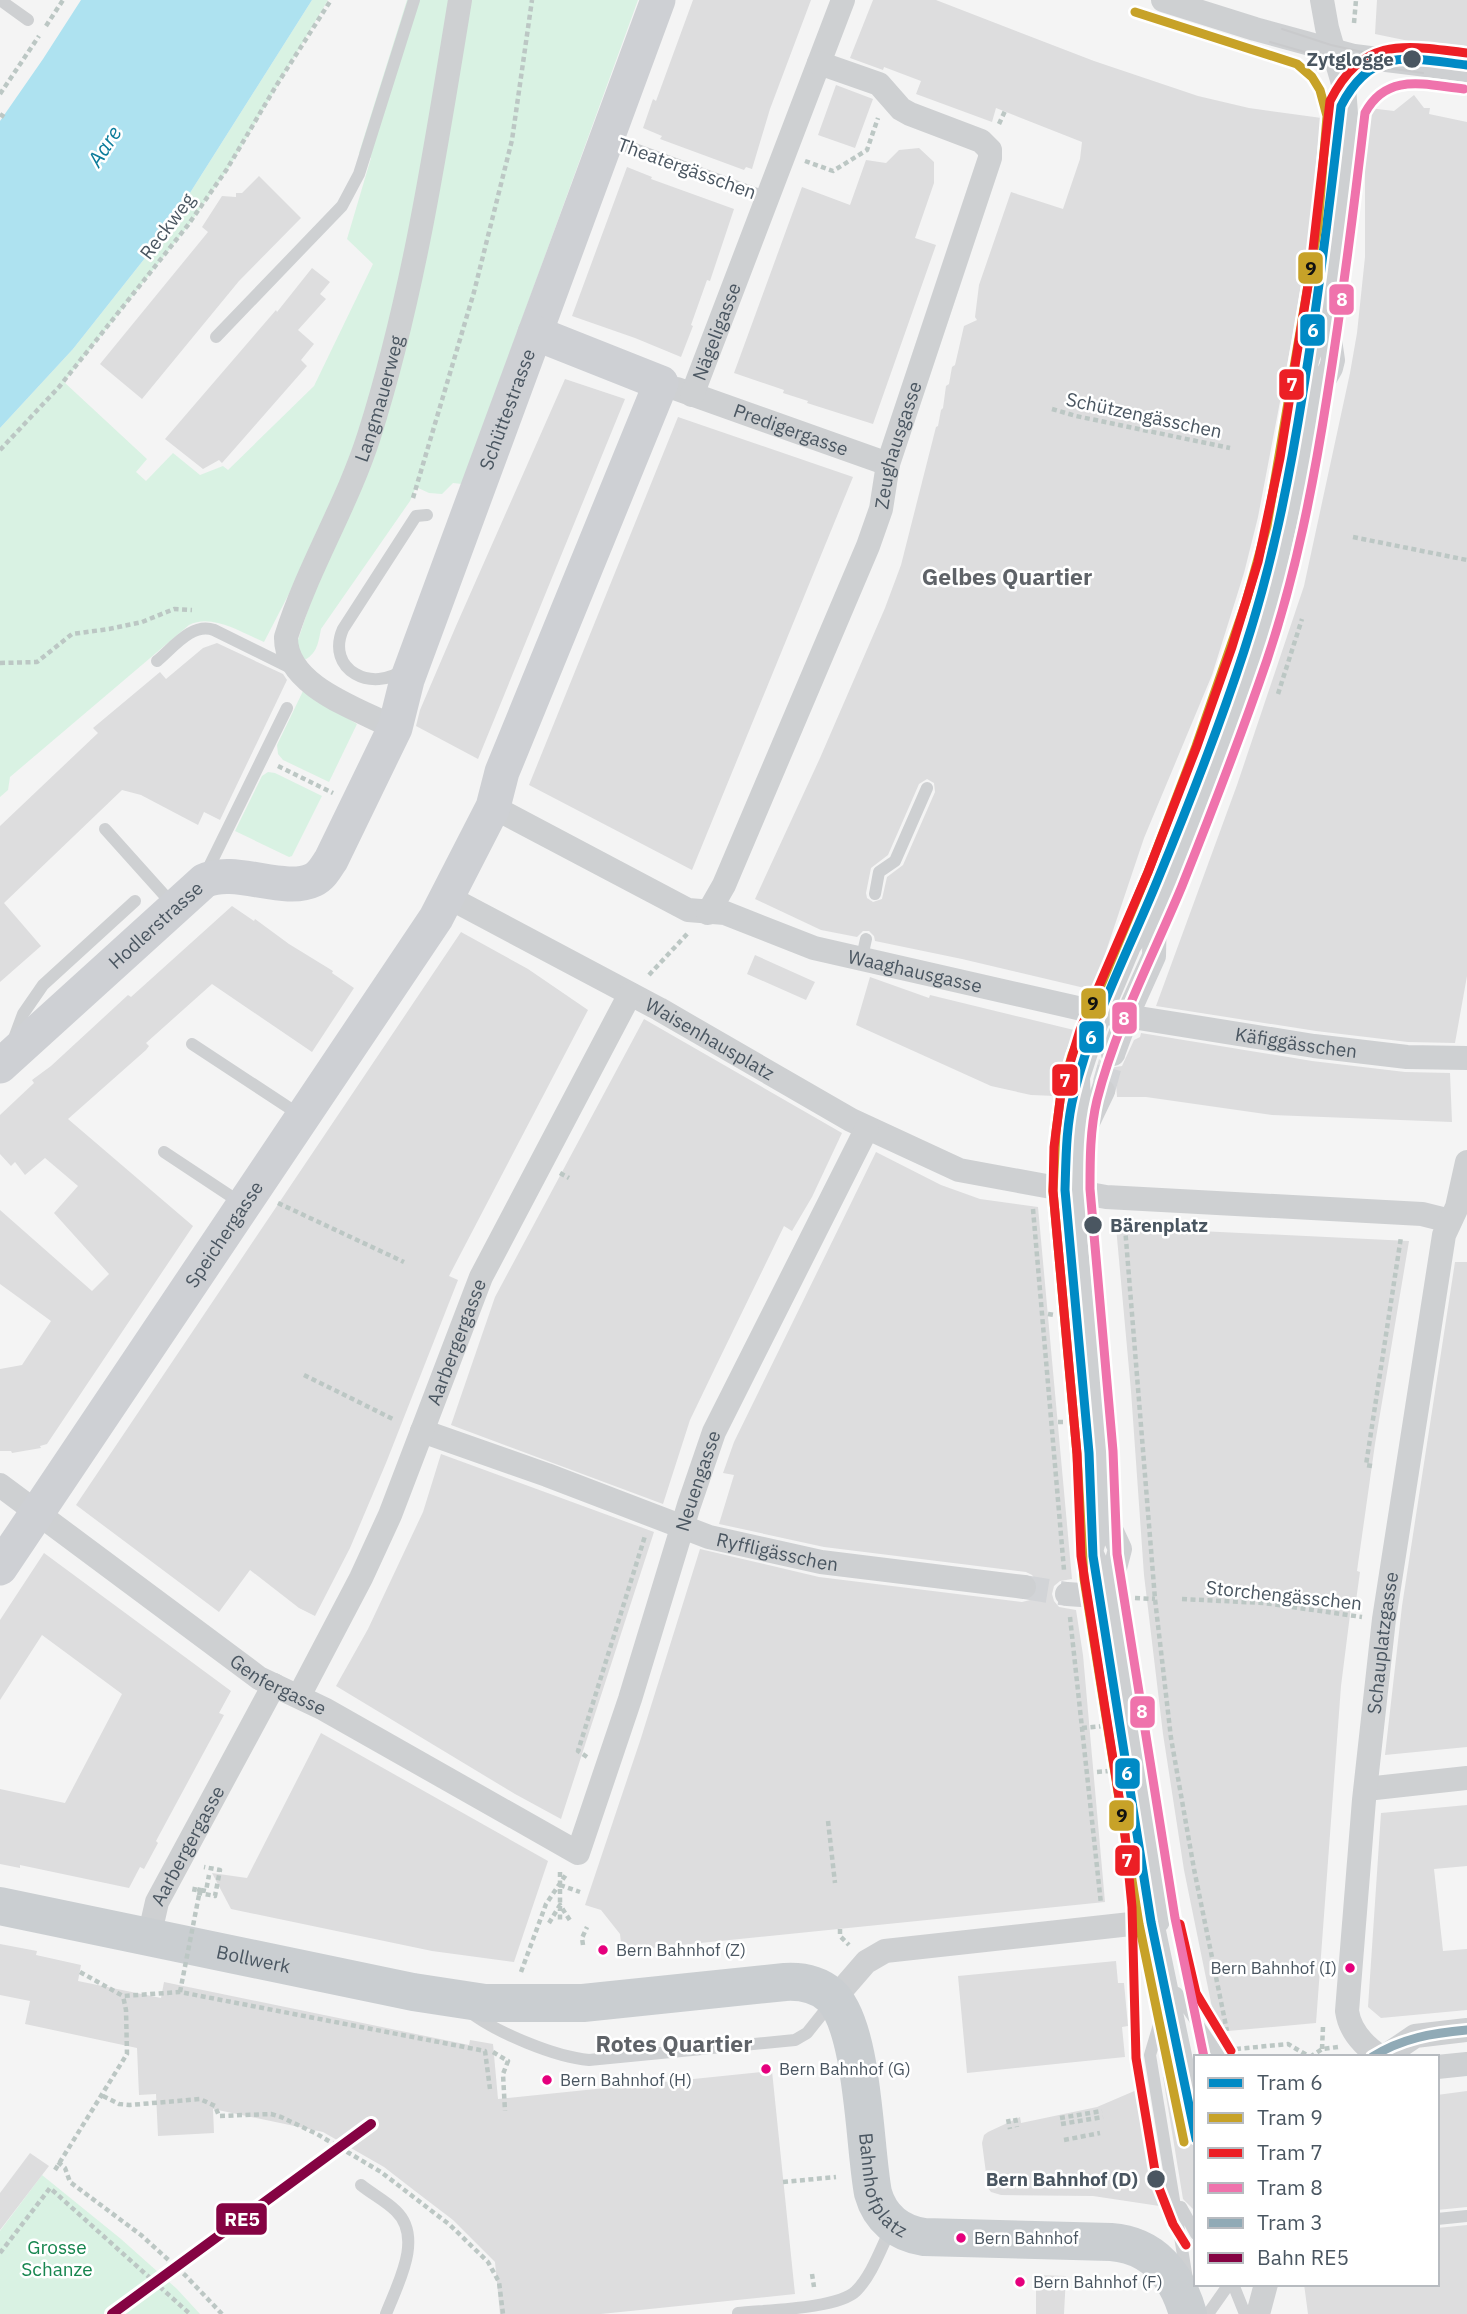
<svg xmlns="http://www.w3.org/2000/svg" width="1467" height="2314" font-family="'IBM Plex Sans',sans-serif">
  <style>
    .green { fill: #d9f2e3 }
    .water { fill: #aee2f0 }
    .building { fill: #ddddde; fill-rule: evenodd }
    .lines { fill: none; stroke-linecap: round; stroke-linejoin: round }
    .street-tunnel { stroke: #d2d4d7; stroke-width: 24; stroke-dasharray: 24 12; stroke-linecap: butt }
    .path { stroke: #bcc7c4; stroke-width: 4.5; stroke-dasharray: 5 3.5; stroke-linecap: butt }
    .lane { stroke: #ced0d2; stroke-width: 12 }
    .street { stroke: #ced0d2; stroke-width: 24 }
    .secondary { stroke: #ced0d4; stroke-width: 35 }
    .primary { stroke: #caced1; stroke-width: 38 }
    .tram { stroke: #c9cacc; stroke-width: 2 }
    .path-bridge { stroke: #bcc7c4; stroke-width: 4.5; stroke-dasharray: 5 3.5; stroke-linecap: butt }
    .rail-1-casing { stroke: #fff; stroke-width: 16 }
    .rail-1 { stroke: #850343; stroke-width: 10 }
    .tram-1-casing { stroke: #fff; stroke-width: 14 }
    .tram-2-casing { stroke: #fff; stroke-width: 14 }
    .tram-3-casing { stroke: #fff; stroke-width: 14 }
    .tram-4-casing { stroke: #fff; stroke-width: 14 }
    .tram-5-casing { stroke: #fff; stroke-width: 14 }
    .tram-1 { stroke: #008ac5; stroke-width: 9 }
    .tram-2 { stroke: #c7a228; stroke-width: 9 }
    .tram-3 { stroke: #ec1f25; stroke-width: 9 }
    .tram-4 { stroke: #ef73ac; stroke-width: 9 }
    .tram-5 { stroke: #90aab6; stroke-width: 9 }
    .stop-dot { fill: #4a5661; stroke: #fff; stroke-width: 2.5 }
    .bus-dot { fill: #e5007d; stroke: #fff; stroke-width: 2.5 }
    .labels { text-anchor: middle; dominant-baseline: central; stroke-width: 5; stroke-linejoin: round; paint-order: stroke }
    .bus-label { font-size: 17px; fill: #4a5661; stroke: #fff; text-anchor: start }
    .stop-label { font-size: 19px; font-weight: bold; fill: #4a5661; stroke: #fff; text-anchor: end }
    .street-label { font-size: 19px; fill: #4a5661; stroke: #fff }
    .park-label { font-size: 19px; fill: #17864f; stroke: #fff }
    .water-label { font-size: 21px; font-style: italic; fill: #0c7c9b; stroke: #fff }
    .quarter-label { font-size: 23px; font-weight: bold; fill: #5f6368; stroke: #fff }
    .line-badge { stroke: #fff; stroke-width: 2.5 }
    .badge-label { font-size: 19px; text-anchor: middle; font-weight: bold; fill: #fff }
    .pale-badge-label { font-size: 19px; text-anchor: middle; font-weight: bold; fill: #111 }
  </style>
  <rect width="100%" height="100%" fill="#f4f4f4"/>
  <path class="green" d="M312,0H328L228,169L188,226L64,382L147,459L136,472L146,481L173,453L200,475L223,466L228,470L314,386L373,264L347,239L371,158L359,153L407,0H638L462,484L453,483L442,494L429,493L416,487L410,501L321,629C318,645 316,657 299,662L292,658L391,361L308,557L264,642C242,633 212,613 189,625L10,777L8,790L0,797V428L73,349L164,234Z
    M303,691L357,724L329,782L283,760L278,754L277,745Z
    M275,773L322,796L292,856L289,857L235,831L262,776L268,772Z
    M42,2175L121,2239L177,2289L200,2314H0V2231Z"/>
  <path class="water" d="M81,0H312L164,234L73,349L0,428V121L43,59Z"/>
  <path class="building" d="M693,0H811L770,109L752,169L746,167L744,170L660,139L662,136L643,128L653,99L656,101Z
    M873,0H936L1094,61L1198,96L1249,108L1329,119L1307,260L1258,517L1244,573L1212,675L1144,838L1093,990L962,959L875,941L874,936L869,931H863L857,937L821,930L755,899L820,758L885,608L901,565L936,427L938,426L941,410L943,408L946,386L949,384L952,367L955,365L964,326L977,320L975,317L979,285L1011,192L1063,209L1080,159L1082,142L996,108L992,122L916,94L921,81L884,67L883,70L850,58ZM927,779L934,783L935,792L903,865L887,877L882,899L873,902L867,898L866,893L871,868L888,855L919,784Z
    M1377,0H1467V49L1438,47L1375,34Z
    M836,85L873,99L855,148L818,135Z
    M1414,95L1424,108H1430L1429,114L1467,122V976L1455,1043L1408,1042L1316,1031L1156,1006L1237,785L1304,586L1350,373L1357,333L1365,257V153L1369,108L1394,111Z
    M919,148L934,162V183L915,238L936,245L873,424L807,403L808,401L783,393L784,390L734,373L802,187L850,205L866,160L886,163L899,150Z
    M627,167L652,177L651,179L734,209L710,281L707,280L691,325L693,326L681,357L635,338L572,316Z
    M259,176L301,218L239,281L142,399L100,364L208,232L202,227L222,196L236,197V193H242Z
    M312,268L330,282L320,294L326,299L298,330L314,344L301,360L307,366L222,463L219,460L203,469L165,439L276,310L277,312Z
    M565,379L625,399L478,759L416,726L420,710L456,626Z
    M678,417L853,477L692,870L529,785Z
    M217,643L283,674L287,680L220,820L204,812L198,825L141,795L122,790L4,903L41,946L0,982V826L98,733L93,728L160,672L166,679L203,648Z
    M232,906L254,921L255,919L289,944L333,971L332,973L354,988L312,1052L212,984L146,1043L149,1046L146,1050L68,1119L193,1226L47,1444L40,1446L41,1448L12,1453L11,1451H0V1369L22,1365L51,1321L0,1284V1210L92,1291L109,1274L54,1213L78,1186L45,1158L25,1175L15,1162L11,1166L0,1154V1115L34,1083L32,1080L51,1066L128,995L131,997Z
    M461,932L528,969L588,1010L449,1276L458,1280L386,1463L350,1548L315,1616L299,1608L250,1570L219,1612L76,1505Z
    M755,955L815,982L806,1000L747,974Z
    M870,977L929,998L930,995L1074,1030L1071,1041L1074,1042L1064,1072L1063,1081H1061L1059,1087H1057L1056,1096L1031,1095L991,1086L856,1025Z
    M644,1019L842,1133L812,1197L792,1231L784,1226L715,1368L690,1420L663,1504L451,1425L495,1297Z
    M1141,1033L1312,1061L1405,1072L1450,1073L1452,1122L1272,1115L1146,1097H1117L1116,1083L1110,1078L1101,1076L1093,1080L1099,1059L1109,1068L1122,1066L1134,1040L1140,1037Z
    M876,1152L941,1185L980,1199L1038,1207L1072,1579L1060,1581L1054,1586L1052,1594L1054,1601L1059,1607L1076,1610L1083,1655L1105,1902L622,1951L620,1934L601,1910L585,1905L641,1738L700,1549L819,1577L1022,1602L1030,1600L1039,1589L1037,1581L1032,1575L1026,1572L824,1547L719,1524L734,1475L723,1473L734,1442Z
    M1116,1227L1409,1241L1375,1444L1357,1571L1360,1572L1355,1608L1351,1607L1341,1686L1316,2023L1217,2032L1184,1870L1163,1734L1144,1575L1131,1391Z
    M1455,1262H1467V1747L1385,1755L1402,1606Z
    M441,1454L654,1532L561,1819L515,1794L336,1686L368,1629L423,1512Z
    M44,1553L231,1691L219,1713L224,1715L156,1841L158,1843L144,1869L140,1867L129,1888L20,1865V1868L0,1864V1789L65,1803L122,1694L42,1635L0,1700V1620Z
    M321,1733L548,1861L514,1962L432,1951L231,1909L212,1873L247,1878Z
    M1467,1805V1866L1434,1869L1443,1951L1467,1949V2010L1381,2018L1368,2007L1381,1813Z
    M0,1944L37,1951L36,1955L81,1965L78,1981L161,1998L164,1982L469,2045L470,2040L493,2044L498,2099L772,2071L795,2294L601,2314H500L495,2262L453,2220L415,2191L384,2167L323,2132L213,2109L214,2133L158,2136L156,2094L139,2095L137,2048L25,2024L30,2001L0,1995Z
    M1116,1961L1118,1983H1124L1128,2026L1122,2027L1125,2057L967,2073L958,1976Z
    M1180,2068L1188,2105L1196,2112V2212L1183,2199L1163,2077Z
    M1146,2086L1166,2207L1093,2196L1001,2195L991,2192L988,2188L982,2143L984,2135L988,2132L1020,2117L1021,2123L1097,2107Z
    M1467,2091V2207L1437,2210V2095Z
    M30,2153L49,2166L0,2230V2193Z
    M1467,2225V2314H1308L1304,2284H1437V2228Z
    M1036,2275L1066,2276L1064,2314H1036Z"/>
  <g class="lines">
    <path class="street-tunnel" d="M1103,1091L1113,1054
      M1024,1587L1067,1594"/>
    <path class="path" d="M1354,23L1356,0
      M46,26L63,0
      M0,94L39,36
      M0,114L6,118
      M999,124L1005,111
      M805,161L833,171L867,150L878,118
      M1052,409L1076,416L1230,448
      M0,450L59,387L188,225L227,169L276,86L331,0
      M413,498L474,292L512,140L532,0
      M1353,537L1467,560
      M0,663L37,662L72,634L109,629L142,622L174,609L192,610
      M1278,694L1302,619
      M278,766L333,793
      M649,975L688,933
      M560,1173L569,1178
      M278,1203L404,1262
      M1033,1209L1064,1570
      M1125,1227L1155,1599L1171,1738L1194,1869L1227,2031
      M1048,1314L1054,1315
      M304,1375L395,1420
      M1058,1422H1064
      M1372,1466L1366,1465L1401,1237
      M1135,1598L1155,1599
      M1182,1599L1264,1603L1362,1617
      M1070,1617L1101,1904
      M1082,1728L1104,1726
      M587,1757L578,1751L645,1536
      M1097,1772L1110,1771
      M828,1821L835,1883
      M560,1872V1922
      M560,1885L580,1892
      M195,1887L194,1892L215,1896L220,1870L204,1867
      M201,1890L206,1891L209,1875
      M549,1923L560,1905L571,1922
      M840,1929V1936L849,1945
      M583,1945L582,1938L587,1927
      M80,1972L123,1996L180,1992L485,2051L490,2089
      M521,1972L546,1904L567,1873
      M1236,2049L1288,2044L1310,2057
      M1322,2049L1323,2027
      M493,2052L508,2061L503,2074L505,2111
      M1310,2057L1322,2049L1338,2047
      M103,2096L119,2104L130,2105L200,2099L215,2106L219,2116L271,2114L281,2117L317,2134L381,2172L450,2225L488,2262L499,2282L503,2314
      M1015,2118L1017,2127
      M1060,2118L1102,2111
      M1008,2119L1010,2129
      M1061,2124L1103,2117
      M1064,2140L1100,2133
      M58,2162L65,2168L70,2182L141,2235L185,2275L222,2314
      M55,2170L127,2054L126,2010L123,1996
      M783,2182L836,2177
      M0,2253L50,2188L190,2314
      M180,2271L189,2262
      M812,2274L814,2287"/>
    <path class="lane" d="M0,0L28,20
      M610,140L768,198
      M216,337L342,206L359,174L414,0
      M157,661C173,648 192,622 214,630L293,669
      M404,669C373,694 325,670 343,629L416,516L427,515
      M105,829L175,907
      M206,873L287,708
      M875,894L879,872L895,861L927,788
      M862,957L866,939
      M13,1041L23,1014L43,985L135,901
      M192,1044L300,1115
      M164,1152L241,1203
      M1158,1921L1196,2103
      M1171,1984L1150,2055L1187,2279
      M1177,1993L1220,2057
      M471,2013C498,2033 555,2057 589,2060L795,2040L807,2033L831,2003
      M361,2185C372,2194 386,2201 396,2211C424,2238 397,2285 386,2314
      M1181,2207L1196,2234
      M1437,2219L1467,2216
      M1233,2284L1245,2314
      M738,2313C765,2310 838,2309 856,2291C872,2275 881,2248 891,2228
      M1208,2314L1229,2284"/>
    <g class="street">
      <path d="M1163,0L1255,29L1354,56L1467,70"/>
      <path id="s1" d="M677,389L888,464"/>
      <path id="s2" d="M692,395L843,0"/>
      <path d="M1311,403L1331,368L1333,360L1327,320L1333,271L1346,114L1344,87L1327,28L1322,0"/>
      <path id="s3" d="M395,728C358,709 285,686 286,637C308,567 347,505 369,436C414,294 436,146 460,0"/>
      <path id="s4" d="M493,807L688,910L725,913L814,948L1082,1009L1314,1046L1407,1057L1467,1058"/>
      <path id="s5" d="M448,897L659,1009L851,1120L959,1170L1106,1197L1422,1214L1450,1221"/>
      <path id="s6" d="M708,913L724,885L868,546L881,509L888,464L990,158V150L981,141L910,114L901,109L879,84L819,63"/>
      <path d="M1113,1054L1127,1016L1154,956L1155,908"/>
      <path d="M1080,1139L1103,1091"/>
      <path id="s7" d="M422,1431L547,1475L709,1537L821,1562L1024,1587"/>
      <path id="s8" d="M0,1485L259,1678L324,1709L578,1853L630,1699L689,1505L714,1432L867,1128"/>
      <path d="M1102,1510L1120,1549L1109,1591"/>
      <path d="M1067,1594L1110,1597"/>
      <path id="s9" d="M299,1696L361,1578L390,1515L481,1277L630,994"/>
      <path d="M1366,1789L1467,1778"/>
      <path id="s10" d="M149,1937L157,1902L274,1685"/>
      <path d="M834,1999L866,1962L885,1951L1158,1921L1126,1724L1109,1591L1091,1552L1102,1510L1074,1226L1073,1198L1080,1140L1078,1077L1092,1034L1129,946L1155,908L1245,672L1268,598L1303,442L1311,403L1306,365L1309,353L1327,320"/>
      <path id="s11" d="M1381,2057C1364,2046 1350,2032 1347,2011L1364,1800L1384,1619L1444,1235L1457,1207L1467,1162"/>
      <path d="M1384,2057L1415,2036L1467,2030"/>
      <path d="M1437,2067L1467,2064"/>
      <path d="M1258,2314L1266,2284"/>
    </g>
    <g class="secondary">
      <path id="s12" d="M0,1066L204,881C234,866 284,894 313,880C322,876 326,867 331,860L395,728L407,680L658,0"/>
      <path id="s13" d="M0,1568L436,918L493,807L502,772L661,383L535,333"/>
    </g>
    <path class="primary" id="s14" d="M0,1906L413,1992L485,2003H583L785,1982C801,1981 817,1984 830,1995C864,2025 864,2146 873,2193C880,2218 898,2233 924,2237L1111,2242C1153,2245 1177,2275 1188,2314"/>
    <path class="tram" d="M1282,29L1331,45L1394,59
      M1270,42L1336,61L1423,73"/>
    <path class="path-bridge" d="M180,1992L200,1890L197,1889"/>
    <defs>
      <path id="rail-1" d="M112,2314L371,2124"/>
    </defs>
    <use href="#rail-1" class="rail-1-casing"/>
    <use href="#rail-1" class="rail-1"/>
    <defs>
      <path id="tram-1" d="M1196,2139L1151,1922L1093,1556L1089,1453L1065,1190C1066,1158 1066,1125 1074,1094C1092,1019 1129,950 1158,879C1189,804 1219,728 1244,651C1272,566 1289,480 1303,392C1319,296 1330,202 1341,106C1372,46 1409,58 1467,65"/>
      <path id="tram-2" d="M1135,12L1297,64L1312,77L1320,90L1327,116L1318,226L1267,526L1246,602L1196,746L1148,872L1072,1055L1061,1093L1056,1132L1053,1191L1077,1454L1084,1579L1139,1924L1184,2142"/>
      <path id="tram-3" d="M1180,1924L1196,1993L1231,2051
        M1186,2245L1173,2224L1157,2183L1136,2058L1132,1907L1125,1835L1081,1556L1077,1454L1053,1191L1054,1147L1061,1093L1080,1030L1148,872L1197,746L1232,647L1258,562L1280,458L1311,267L1330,101C1363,36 1404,45 1467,53"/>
      <path id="tram-4" d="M1204,2057L1175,1918L1117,1554L1113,1451L1090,1189C1090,1160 1090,1129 1097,1100C1116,1025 1153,956 1182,886C1212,811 1241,736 1267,660C1296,574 1313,486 1327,397C1342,303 1354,208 1365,113C1387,72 1425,85 1464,89"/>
      <path id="tram-5" d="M1372,2057C1402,2038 1433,2033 1467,2030"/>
    </defs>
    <use href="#tram-1" class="tram-1-casing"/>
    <use href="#tram-2" class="tram-2-casing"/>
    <use href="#tram-3" class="tram-3-casing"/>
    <use href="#tram-4" class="tram-4-casing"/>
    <use href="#tram-5" class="tram-5-casing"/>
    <use href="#tram-1" class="tram-1"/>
    <use href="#tram-2" class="tram-2"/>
    <use href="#tram-3" class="tram-3"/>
    <use href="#tram-4" class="tram-4"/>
    <use href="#tram-5" class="tram-5"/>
  </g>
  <g class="stop-dot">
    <circle cx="1412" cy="59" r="10"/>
    <circle cx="1093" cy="1225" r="10"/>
    <circle cx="1156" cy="2179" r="10"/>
  </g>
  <g class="bus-dot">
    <circle cx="603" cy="1950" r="6"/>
    <circle cx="1350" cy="1968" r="6"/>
    <circle cx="766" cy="2069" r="6"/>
    <circle cx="547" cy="2080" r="6"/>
    <circle cx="961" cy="2238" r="6"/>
    <circle cx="1020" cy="2282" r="6"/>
  </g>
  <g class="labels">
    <g class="bus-label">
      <text x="616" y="1950">Bern Bahnhof (Z)</text>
      <text x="1337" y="1968" text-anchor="end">Bern Bahnhof (I)</text>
      <text x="779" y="2069">Bern Bahnhof (G)</text>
      <text x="560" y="2080">Bern Bahnhof (H)</text>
      <text x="974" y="2238">Bern Bahnhof</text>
      <text x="1033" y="2282">Bern Bahnhof (F)</text>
    </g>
    <g class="stop-label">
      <text x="1394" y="59">Zytglogge</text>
      <text x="1110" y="1225" text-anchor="start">Bärenplatz</text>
      <text x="1138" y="2179">Bern Bahnhof (D)</text>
    </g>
    <g class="street-label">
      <text transform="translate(687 168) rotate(20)">Theatergässchen</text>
      <text transform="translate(167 226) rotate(-53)">Reckweg</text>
      <text stroke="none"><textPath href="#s2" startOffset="68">Nägeligasse</textPath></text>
      <text stroke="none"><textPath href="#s3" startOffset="406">Langmauerweg</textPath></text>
      <text stroke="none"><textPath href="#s12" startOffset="898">Schüttestrasse</textPath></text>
      <text transform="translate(1144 415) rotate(12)">Schützengässchen</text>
      <text stroke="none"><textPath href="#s1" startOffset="121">Predigergasse</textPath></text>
      <text stroke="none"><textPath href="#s6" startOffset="506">Zeughausgasse</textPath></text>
      <text stroke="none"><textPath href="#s12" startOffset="210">Hodlerstrasse</textPath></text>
      <text stroke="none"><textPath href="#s4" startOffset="457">Waaghausgasse</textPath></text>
      <text stroke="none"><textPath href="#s5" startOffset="298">Waisenhausplatz</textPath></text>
      <text stroke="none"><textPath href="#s4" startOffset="845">Käfiggässchen</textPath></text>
      <text stroke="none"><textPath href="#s13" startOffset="402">Speichergasse</textPath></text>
      <text stroke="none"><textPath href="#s9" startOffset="388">Aarbergergasse</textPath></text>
      <text stroke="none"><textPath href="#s8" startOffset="1078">Neuengasse</textPath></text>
      <text stroke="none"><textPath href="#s7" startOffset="376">Ryffligässchen</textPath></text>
      <text transform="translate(1284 1595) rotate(6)">Storchengässchen</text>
      <text stroke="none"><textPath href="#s11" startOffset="429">Schauplatzgasse</textPath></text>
      <text stroke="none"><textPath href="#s8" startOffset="343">Genfergasse</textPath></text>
      <text stroke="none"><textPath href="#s10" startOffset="100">Aarbergergasse</textPath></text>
      <text stroke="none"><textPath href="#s14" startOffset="259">Bollwerk</textPath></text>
      <text stroke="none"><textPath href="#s14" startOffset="1045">Bahnhofplatz</textPath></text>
    </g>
    <g class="park-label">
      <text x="57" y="2247">Grosse<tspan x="57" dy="22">Schanze</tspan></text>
    </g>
    <g class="water-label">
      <text transform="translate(104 146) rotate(-57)">Aare</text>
    </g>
    <g class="quarter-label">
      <text x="1007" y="576">Gelbes Quartier</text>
      <text x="674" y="2043">Rotes Quartier</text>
    </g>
  </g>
  <g class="line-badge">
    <rect x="1297" y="251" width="27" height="34" rx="7" fill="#c7a228"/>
    <rect x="1328" y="283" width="27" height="33" rx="7" fill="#ef73ac"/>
    <rect x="1299" y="313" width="27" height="34" rx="7" fill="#008ac5"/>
    <rect x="1278" y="368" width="27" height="33" rx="7" fill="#ec1f25"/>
    <rect x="1080" y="987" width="27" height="33" rx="7" fill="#c7a228"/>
    <rect x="1111" y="1001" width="27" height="34" rx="7" fill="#ef73ac"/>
    <rect x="1078" y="1020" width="27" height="34" rx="7" fill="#008ac5"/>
    <rect x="1051" y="1063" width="28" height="34" rx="7" fill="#ec1f25"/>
    <rect x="1129" y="1695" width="27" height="34" rx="7" fill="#ef73ac"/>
    <rect x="1114" y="1757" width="27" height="33" rx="7" fill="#008ac5"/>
    <rect x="1108" y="1799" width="27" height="33" rx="7" fill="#c7a228"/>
    <rect x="1114" y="1844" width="27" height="33" rx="7" fill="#ec1f25"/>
    <rect x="215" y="2202" width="53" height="34" rx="7" fill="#850343"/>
  </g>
  <g class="badge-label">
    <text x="1342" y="306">8</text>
    <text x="1313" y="337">6</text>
    <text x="1292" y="391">7</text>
    <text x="1124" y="1025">8</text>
    <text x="1091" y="1044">6</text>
    <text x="1065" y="1087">7</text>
    <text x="1142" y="1718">8</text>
    <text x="1127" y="1780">6</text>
    <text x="1127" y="1867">7</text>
    <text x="242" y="2226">RE5</text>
  </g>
  <g class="pale-badge-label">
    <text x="1311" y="275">9</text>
    <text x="1093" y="1010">9</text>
    <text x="1122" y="1822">9</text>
  </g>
  <rect x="1194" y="2055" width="245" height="231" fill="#ffffff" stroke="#b7bbc0" stroke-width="2"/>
  <rect x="1208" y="2078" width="35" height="10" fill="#008ac5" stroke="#b7bbc0" stroke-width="2"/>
  <text x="1257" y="2090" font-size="21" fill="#4a5661">Tram 6</text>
  <rect x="1208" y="2113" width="35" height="10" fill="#c7a228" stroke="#b7bbc0" stroke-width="2"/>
  <text x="1257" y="2125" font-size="21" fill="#4a5661">Tram 9</text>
  <rect x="1208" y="2148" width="35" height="10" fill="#ec1f25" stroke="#b7bbc0" stroke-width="2"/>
  <text x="1257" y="2160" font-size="21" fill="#4a5661">Tram 7</text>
  <rect x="1208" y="2183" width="35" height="10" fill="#ef73ac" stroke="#b7bbc0" stroke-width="2"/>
  <text x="1257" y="2195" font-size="21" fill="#4a5661">Tram 8</text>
  <rect x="1208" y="2218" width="35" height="10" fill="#90aab6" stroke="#b7bbc0" stroke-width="2"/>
  <text x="1257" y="2230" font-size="21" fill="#4a5661">Tram 3</text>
  <rect x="1208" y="2253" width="35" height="10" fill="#850343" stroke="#b7bbc0" stroke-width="2"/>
  <text x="1257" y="2265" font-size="21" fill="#4a5661">Bahn RE5</text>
</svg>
